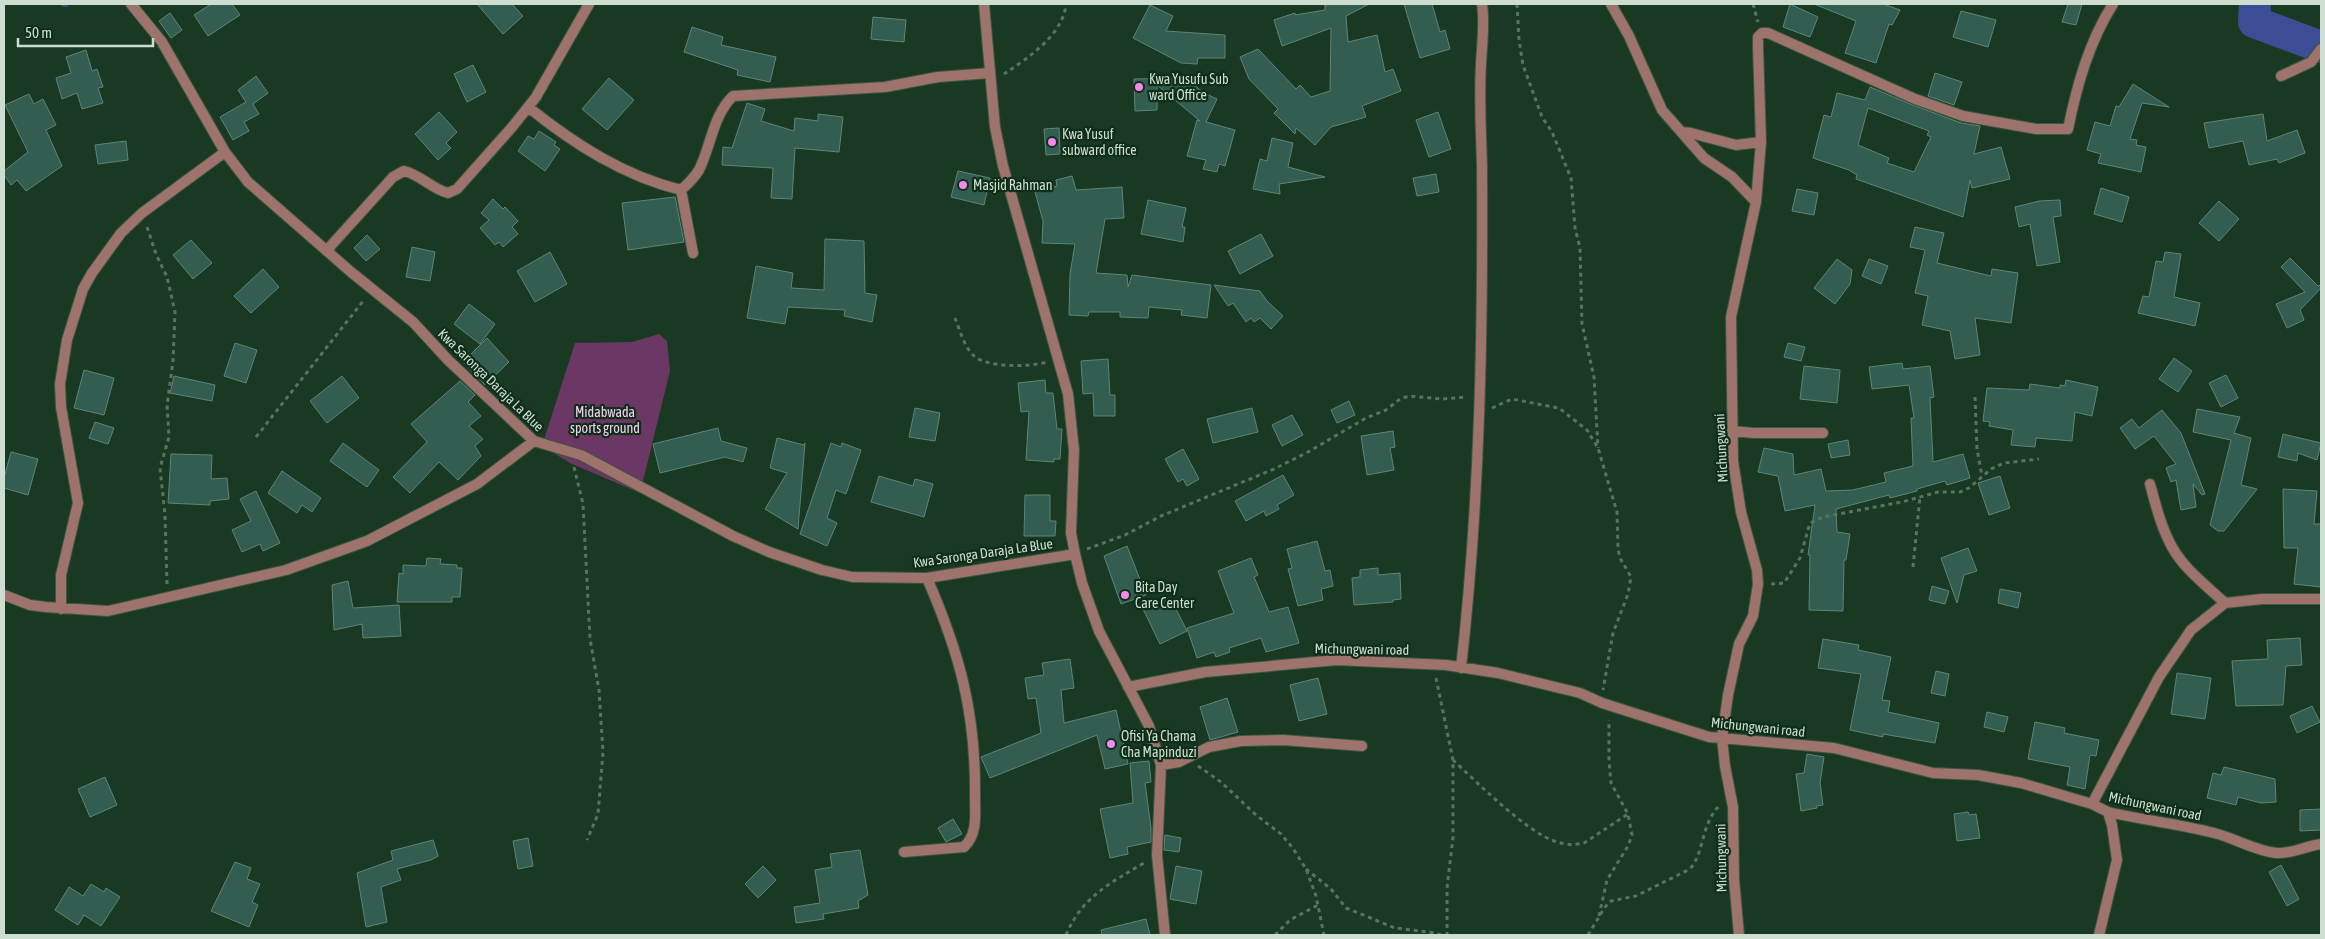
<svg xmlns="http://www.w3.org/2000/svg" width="2325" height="939" font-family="'Asap Condensed',sans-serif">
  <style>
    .green { fill: #6b3765 }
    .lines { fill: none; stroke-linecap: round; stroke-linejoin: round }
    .stream { stroke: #3c4d96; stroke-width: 5.5 }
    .river { stroke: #3c4d96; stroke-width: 32 }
    .building { fill: #325d50; stroke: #5a8778; fill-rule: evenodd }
    .street-casing { stroke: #3a5741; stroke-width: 12 }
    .path { stroke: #59735f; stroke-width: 3; stroke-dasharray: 4 4; stroke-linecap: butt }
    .street { stroke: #9d736b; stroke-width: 10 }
    .poi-dot { fill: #f788eb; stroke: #0f2e19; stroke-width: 2 }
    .labels { text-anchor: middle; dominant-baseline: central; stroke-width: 4.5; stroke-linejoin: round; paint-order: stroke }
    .poi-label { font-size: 14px; fill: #cdded0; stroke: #0f2e19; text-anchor: start }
    .street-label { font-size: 14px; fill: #cdded0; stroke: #0f2e19 }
    .park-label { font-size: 14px; fill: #f6cff0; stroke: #0f2e19 }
  </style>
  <rect width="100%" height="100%" fill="#1a3922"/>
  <path class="green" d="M659,334L667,341L670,371L640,493L570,463L542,446L575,343L632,342Z"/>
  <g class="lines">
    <path class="stream" d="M64,4H66"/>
    <path class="river" d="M2255,4L2254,22L2321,47"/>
  </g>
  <path class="building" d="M211,4H232L240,15L208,36L194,15Z
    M477,4H512L523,16L503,34Z
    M1339,4H1369L1346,16L1348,42L1377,35L1385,72L1393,69L1401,91L1362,106L1366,117L1331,127L1315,145L1296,128L1295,134L1274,113L1278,109L1249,79L1240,57L1258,49L1296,89L1300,85L1311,97L1330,91L1331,28L1282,46L1274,20L1295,13V15L1325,10V5Z
    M1404,4H1432L1440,32L1445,30L1450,49L1420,58Z
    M1790,4L1818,17L1810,37L1783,27Z
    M1814,4H1883L1900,10L1892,25L1889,24L1876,63L1845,53L1856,21Z
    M2068,4H2082L2076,25L2062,22Z
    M1150,5L1173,16L1166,31L1225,35V58H1198L1197,64L1181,63L1133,38Z
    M1961,11L1996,20L1988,47L1953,37Z
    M170,13L182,30L171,38L159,21Z
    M873,17L906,20L904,42L871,39Z
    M692,27L723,37L721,45L776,57L770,82L737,75L738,70L684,52Z
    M86,50L92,71L97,69L103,87L98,88L103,103L82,109L77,93L62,99L56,78L71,73L66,57Z
    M473,65L486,92L467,102L454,74Z
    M1935,73L1962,82L1954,105L1928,96Z
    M256,76L268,93L253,104L259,114L244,122L249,131L233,140L220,117L246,102L238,90Z
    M609,78L634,100L607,130L582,109Z
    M1185,78L1204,93L1217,99L1206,122L1235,130L1225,166L1219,164L1217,172L1203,169L1206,160L1187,156L1197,120L1200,121L1157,85V110L1135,111L1134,79Z
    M2133,84L2169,107L2142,103L2130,139L2137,140L2136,145L2146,147L2141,172L2098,163L2101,154L2087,150L2095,122L2110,126L2116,106L2119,107Z
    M1870,87L1913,105L1961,123L1980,126L1974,154L2001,147L2010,179L1972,188L1970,180L1963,217L1856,179L1857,175L1849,170L1813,158L1824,115L1831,117L1837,93L1865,100ZM1868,108L1929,131L1927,135L1931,137L1914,172L1887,163L1889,158L1858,145Z
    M29,94L34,104L43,99L56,125L46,130L62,166L26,191L17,180L11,185L4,175V171L28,152L5,105Z
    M747,103L765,109L761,121L794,131L795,118L818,121V114L843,117L839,152L795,148L792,199L771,198L773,168L722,165L723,147L732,148Z
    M439,112L457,132L446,143L451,148L438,160L415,134Z
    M1438,112L1451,149L1429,157L1416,120Z
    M2263,114L2267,141L2297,130L2305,153L2279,163L2277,159L2249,165L2243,141L2209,148L2204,123Z
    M1059,128L1060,154L1046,155L1044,129Z
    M539,131L556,142L554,145L560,149L545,171L518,151L528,136L534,139Z
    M1272,138L1293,143L1288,167L1325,177L1279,184L1280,194L1253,189L1260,159L1267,161Z
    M126,141L128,160L98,164L95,145Z
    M958,171L990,178L984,205L951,197Z
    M1436,174L1439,192L1417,196L1413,178Z
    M1072,176L1076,190L1122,187L1124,218L1105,219L1096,273L1127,275L1128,287L1132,275L1211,285L1207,318L1181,315L1182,310L1149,307L1148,318L1120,317V312H1089L1088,316L1069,315L1070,274L1075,244L1042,243L1043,221L1035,192L1057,186L1056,180Z
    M2101,188L2129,197L2122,222L2094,214Z
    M1797,189L1818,193L1814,215L1792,211Z
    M675,197L684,242L628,250L622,203Z
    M493,199L503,209L505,207L518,221L512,227L518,234L503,247L499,242L495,245L480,228L489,220L481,213Z
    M1148,200L1186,208L1182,227H1185L1183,242L1141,234Z
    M2060,200L2061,216L2053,217L2060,262L2037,266L2030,224L2019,227L2015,207L2039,201Z
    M2219,201L2239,219L2219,241L2199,223Z
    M1915,227L1944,233L1937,263L1991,276L1992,269L2018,273L2011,323L1975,318L1980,355L1955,359L1950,331L1922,325L1928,296L1915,293L1925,250L1910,247Z
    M1261,234L1273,256L1240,274L1228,251Z
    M367,235L380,249L366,261L354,248Z
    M825,239L864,241L865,293L877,295L872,322L844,316L845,310L788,307L785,324L747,318L756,266L793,273L791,288L824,290Z
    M191,240L212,263L193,279L173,255Z
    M412,247L435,252L430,281L406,277Z
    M550,252L567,284L535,302L517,271Z
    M2165,252L2181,254L2174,297L2200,303L2195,326L2138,313L2143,296L2149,297L2156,261L2163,262Z
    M2290,258L2318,286L2321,285V288L2300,310L2304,320L2287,328L2276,304L2305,292L2281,267Z
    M1837,259L1852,270L1850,284L1835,304L1814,288Z
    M1869,259L1888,266L1881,284L1862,276Z
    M263,269L279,287L251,313L234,296Z
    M1214,285L1260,291L1267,301L1283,316L1271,329L1260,318L1254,322L1251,318L1246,322L1233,303L1228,306Z
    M469,304L495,324L480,344L454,324Z
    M487,338L509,362L485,385L463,362Z
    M235,343L257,350L246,383L224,376Z
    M1788,343L1805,347L1801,361L1784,357Z
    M2174,358L2192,371L2178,392L2159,379Z
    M1108,359L1110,395H1115V416H1094L1093,393L1083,394L1081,361Z
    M1902,363L1903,369L1930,366L1934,397L1930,398L1933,462L1963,454L1970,478L1947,485L1945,481L1917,489V491L1890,498L1889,495L1836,509L1837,532L1850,534L1846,560H1844L1843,611L1809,610L1810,555H1808L1815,505L1785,511L1778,476L1758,472L1764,448L1793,454L1794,475L1821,469L1826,491L1853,490L1886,482L1884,473L1913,466L1911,418H1914L1909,385L1872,389L1869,367Z
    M1804,366L1840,370L1837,403L1800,399Z
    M84,370L114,378L104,415L74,408Z
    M2226,375L2238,398L2221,407L2209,383Z
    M174,376L215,385L212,401L170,393Z
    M342,376L359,398L327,423L310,401Z
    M1045,380L1046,393H1053L1057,429H1062L1060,459H1054V462L1026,460L1029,411L1021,412L1018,383Z
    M2066,380L2098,387L2092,416L2075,412L2072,441L2036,438L2035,447L2011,445L2013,430L1989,426L1990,422L1983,421L1987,388L2029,390L2030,384L2060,388V385L2065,386Z
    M460,381L475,395L468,402L481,416L469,426L483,439L475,446L481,456L458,480L439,462L410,493L393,477L427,442L411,424Z
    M1349,401L1355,415L1337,423L1331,410Z
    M915,408L940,413L935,441L909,437Z
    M1252,408L1258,432L1213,443L1207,419Z
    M2197,409L2240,417L2234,433L2251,438L2241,485L2257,489L2224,531H2218L2210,525L2231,440L2193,432Z
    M2162,410L2181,433L2205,494L2202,495L2193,484L2196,507L2181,510L2176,480L2171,482L2166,468L2176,464L2154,436L2135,449L2120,428L2132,419L2139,428Z
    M1292,415L1303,435L1282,446L1272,425Z
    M95,422L114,428L108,444L89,438Z
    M718,428L721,441L747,448L743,462L725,457L660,473L653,444Z
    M1393,431L1395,447L1390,448L1394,470L1367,475L1361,436Z
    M2283,434L2321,443L2317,460L2298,453L2297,461L2278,457Z
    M777,438L804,445L805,443L798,529L765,509L787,473L770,468Z
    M1848,440L1850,455L1831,458L1828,444Z
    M343,443L379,470L367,487L330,461Z
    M831,443L841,447L842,443L861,450L846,494L836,490L827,518L837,523L827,546L800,534Z
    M1183,449L1199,479L1187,486L1183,479L1178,482L1165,459Z
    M11,452L38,459L28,495L4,488V478Z
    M171,454L212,455L211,479L227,478L229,499L210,501V505L168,503Z
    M282,471L321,498L312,512L302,505L297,513L268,493Z
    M1283,475L1294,495L1277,505L1279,509L1266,516L1264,511L1246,521L1235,501Z
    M879,476L913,486L915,479L933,484L924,517L871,502Z
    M2000,476L2010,508L1989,515L1978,483Z
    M2283,489L2317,491L2314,524H2321V587L2294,584L2298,548H2284Z
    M256,491L280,543L263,551L260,544L242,552L232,530L251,521L240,499Z
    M1025,495H1050V521H1056L1055,536H1024Z
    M1317,541L1325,571L1330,570L1333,586L1321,589L1323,600L1298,606L1288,569L1292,568L1287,549Z
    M1127,546L1146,595L1121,604L1104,556Z
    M1968,548L1977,571L1964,575L1957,603L1941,558Z
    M427,558L441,559L440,564L457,565V568H462L460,597H452V602H397L399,573L403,574V565L426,566Z
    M1251,558L1258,575L1254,577L1269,612L1288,607L1299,643L1266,652L1261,638L1229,648L1230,652L1216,657L1214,652L1197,658L1187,628L1234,613L1218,571Z
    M1378,568V575L1400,573L1401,599L1393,600V602L1354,605L1352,578L1360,577V570Z
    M348,581L353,608L399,605L401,636L363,638L362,624L334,630L332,585Z
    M1932,586L1949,591L1945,604L1929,600Z
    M2000,589L2021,593L2018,608L1998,603Z
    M1165,599L1170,610L1175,607L1187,631L1160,644L1143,609Z
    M2300,638L2302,665L2286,666L2283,705L2236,706L2232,661L2268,659L2267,640Z
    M1823,639L1859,645L1858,650L1891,657L1882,700L1890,701L1888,712L1939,723L1935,743L1883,734V737L1850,730L1861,674L1818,668Z
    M1070,659L1074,688L1061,690L1064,723L1116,710L1128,764L1105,769L1097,735L990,778L981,757L1041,733L1036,698L1028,699L1025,678L1044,675L1042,663Z
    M1936,671L1949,674L1945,696L1931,693Z
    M2177,673L2211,678L2205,719L2171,714Z
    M1318,678L1327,714L1299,721L1290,685Z
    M1227,698L1238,732L1210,740L1200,707Z
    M2312,706L2320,722L2297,733L2290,716Z
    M1987,712L2008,717L2004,732L1984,727Z
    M2035,722L2065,728L2064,733L2099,740L2096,756L2090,755L2085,789L2067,785L2070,767L2028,759Z
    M1807,754L1824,757L1820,783L1823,805L1816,806L1817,808L1801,811L1796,774L1804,773Z
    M1149,761L1151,782L1145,783L1151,828V842L1127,847L1128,854L1110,858L1100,809L1133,803L1130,763Z
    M2224,767L2275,779L2276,802L2261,803L2238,797L2236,805L2207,798L2213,773L2221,775Z
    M105,777L117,805L90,817L78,789Z
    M2321,809V830L2300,831V810Z
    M1968,812L1969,815L1976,814L1980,838L1957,841L1954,814Z
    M953,819L962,834L946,842L938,828Z
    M1165,835L1181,838L1179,852L1164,850Z
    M528,838L533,866L518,869L513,841Z
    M433,840L438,856L431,860L397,869L401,880L381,887L387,922L366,927L357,873L393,860L391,851Z
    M860,850L868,895L858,901L859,908L823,914L824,919L796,923L794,907L820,903L815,870L832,867L830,854Z
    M235,862L251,868L247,879L260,884L252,902L258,905L249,927L211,911Z
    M2281,865L2299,899L2287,906L2269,872Z
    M763,866L776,880L758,898L745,884Z
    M1176,866L1202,871L1196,904L1170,899Z
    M91,884L104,892L106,888L120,897L101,926L84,915L78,925L55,910L69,887L83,896Z
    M1146,919L1150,935H1102L1101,930Z"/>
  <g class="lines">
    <defs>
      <path id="street" d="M131,4L162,42L225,152L248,182L351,272L413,322L448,360L534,441L581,455L733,536L769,552L822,570L852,577L927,578L1075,554
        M984,4L995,127L1003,166L1068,394L1074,450L1071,533L1075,554L1082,583L1099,631L1149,726L1161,765L1157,855L1165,935
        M1611,4L1629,36L1662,110L1704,158L1732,177L1756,202L1731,317L1733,461L1741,512L1757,570L1758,584L1753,616L1739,644L1728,695L1722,738L1725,766L1733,807L1734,879L1739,935
        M2281,76L2311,62L2321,49
        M528,107C574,144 624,176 681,190L693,253
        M1681,132L1691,133L1736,145L1761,142
        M681,190C688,184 694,178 699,170C711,146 713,115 733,96L885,87L938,77L990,73
        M1756,202L1761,142L1758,47V37L1762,33H1768L1915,99L1963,116L2036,129H2068C2077,85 2089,42 2113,4
        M327,250L393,177L404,171C421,175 432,189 448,193L457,189L513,126L536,97L589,4
        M1732,431L1754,433H1823
        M2150,484C2156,506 2161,527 2172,547C2184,569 2207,586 2225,603
        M4,595L30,605L46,607L108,611L286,570L367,541L477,484L534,441
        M61,609V575L78,503L61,407L60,384L67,340L83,289L92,273L121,233L142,213L225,152
        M1461,668C1480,501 1483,333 1482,166C1481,132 1479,98 1481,64C1482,43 1485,25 1482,4
        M1128,687L1205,672L1337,660L1446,665L1498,673L1580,693L1602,703L1709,737L1834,748L1933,773L1978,775L2021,783L2092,804L2108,812C2143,820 2179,824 2214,833C2235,838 2255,851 2277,853C2293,854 2305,846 2321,844
        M1161,765L1179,762L1209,747L1241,741L1283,740L1362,746
        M2092,804L2159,677L2191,630L2225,603L2262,599H2321
        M904,852L964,847C978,834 975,814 975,797C976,713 960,654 927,578
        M2099,935L2117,860L2112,825L2108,812"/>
    </defs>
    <use href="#street" class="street-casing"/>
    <path class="path" d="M1517,4L1519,40L1523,65L1542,117L1552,132L1571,178L1575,228L1580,248L1582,324L1594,377L1598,448
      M1753,4L1758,22
      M1004,74C1028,58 1063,35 1066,4
      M147,227L156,254L167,277L175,312L173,362L167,405L169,437L160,468L165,515L167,584
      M955,318C960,330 964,347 974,356C987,368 1031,367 1047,362
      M1975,397L1977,449L1982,476
      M1492,408L1512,399L1559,408L1587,430L1598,448L1617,512L1618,549L1620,558L1631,577L1628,594L1613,633L1603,690
      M256,437L364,300
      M574,467L583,504L590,639L599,690L603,752L598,814L587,840
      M1087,549L1125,535L1161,516L1274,469L1308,452L1366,418L1386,410L1400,399L1409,396L1442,399L1467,397
      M1913,567L1920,496
      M1771,584L1784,583L1800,558L1810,523L1823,517L1902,502L1938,492H1960L1969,488L1991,469L2004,463L2039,459
      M1436,678L1453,760V837L1447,888V935
      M1453,760C1477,782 1527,833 1557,842C1566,845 1575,845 1584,843L1628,814
      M1198,766L1221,782L1256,815L1281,834L1292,847L1306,869L1316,896L1324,935
      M1306,869L1331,889L1346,908L1395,928L1436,933L1441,935
      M1599,916L1607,880L1628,846L1632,835L1628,814L1611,783L1609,761V720
      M1066,935C1082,897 1110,883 1144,863
      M1275,935L1290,920L1318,905
      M1588,935L1605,907L1611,901L1636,896L1690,869C1704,853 1701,826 1718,807"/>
    <use href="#street" class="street"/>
  </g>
  <g class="poi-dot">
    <circle cx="1139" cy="87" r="5"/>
    <circle cx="1052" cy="142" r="5"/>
    <circle cx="963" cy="185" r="5"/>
    <circle cx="1125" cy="595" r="5"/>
    <circle cx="1111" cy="744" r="5"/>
  </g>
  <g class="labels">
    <g class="poi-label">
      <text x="1149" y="79">Kwa Yusufu Sub<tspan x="1149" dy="16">ward Office</tspan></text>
      <text x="1062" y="134">Kwa Yusuf<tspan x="1062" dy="16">subward office</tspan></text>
      <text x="973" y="185">Masjid Rahman</text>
      <text x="1135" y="587">Bita Day<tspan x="1135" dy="16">Care Center</tspan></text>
      <text x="1121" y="736">Ofisi Ya Chama<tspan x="1121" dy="16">Cha Mapinduzi</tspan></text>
    </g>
    <g class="street-label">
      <text transform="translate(491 380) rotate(44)">Kwa Saronga Daraja La Blue</text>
      <text transform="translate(1721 448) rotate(-93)">Michungwani</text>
      <text transform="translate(983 553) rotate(-8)">Kwa Saronga Daraja La Blue</text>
      <text transform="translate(1362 649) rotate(1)">Michungwani road</text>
      <text transform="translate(1758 727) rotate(6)">Michungwani road</text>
      <text transform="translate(2155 806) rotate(12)">Michungwani road</text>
      <text transform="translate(1721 858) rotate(-91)">Michungwani</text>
    </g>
    <g class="park-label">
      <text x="605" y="412">Midabwada<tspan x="605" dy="16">sports ground</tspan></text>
    </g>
  </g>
  <rect width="2325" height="939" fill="none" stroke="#cdded0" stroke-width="10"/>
  <path d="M18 38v8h135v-8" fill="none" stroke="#cdded0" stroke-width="2.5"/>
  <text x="25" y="38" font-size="15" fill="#cdded0" stroke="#0f2e19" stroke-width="4" paint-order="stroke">50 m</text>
</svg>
